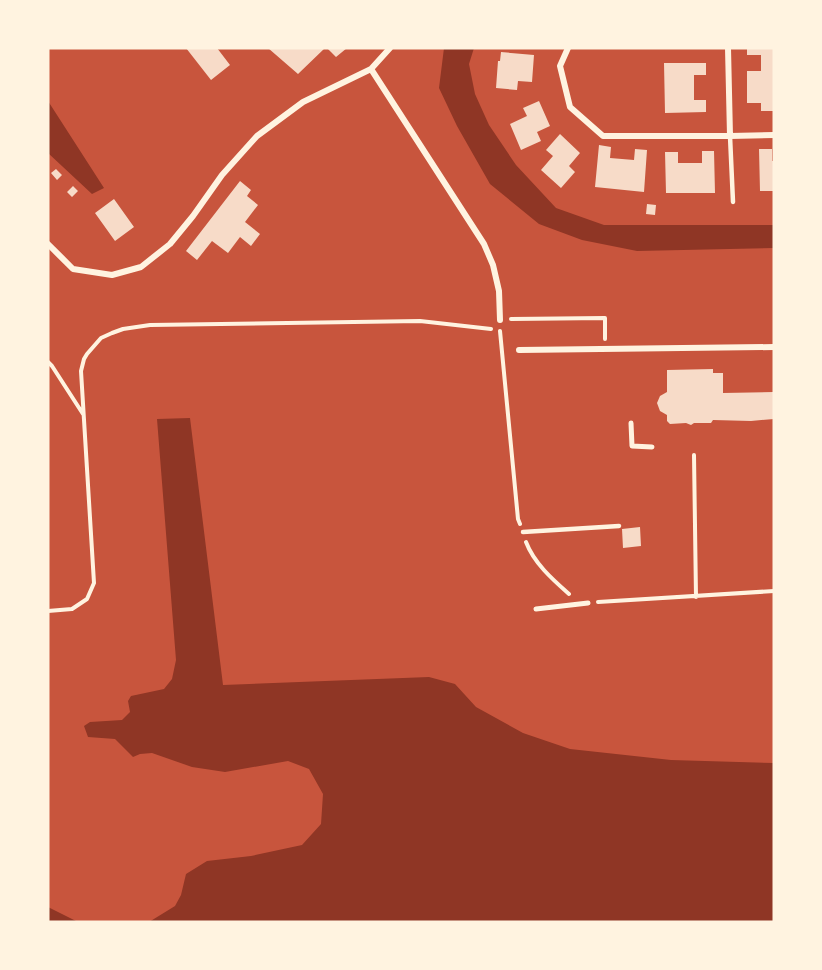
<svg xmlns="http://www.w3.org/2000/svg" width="822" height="970" font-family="'Roboto Condensed',sans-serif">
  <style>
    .water { fill: #8f3625 }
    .building { fill: #f7dbc8 }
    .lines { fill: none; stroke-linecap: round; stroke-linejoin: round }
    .path { stroke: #fff3e0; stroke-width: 4 }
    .service { stroke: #fff3e0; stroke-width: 4.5 }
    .pedestrian { stroke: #fff3e0; stroke-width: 5 }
    .minor { stroke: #fff3e0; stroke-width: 6 }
  </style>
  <rect width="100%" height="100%" fill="#c8553d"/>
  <path class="water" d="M444,48H474L469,64L475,94L489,125L516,165L556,208L604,225H774V248L637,251L582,240L539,224L490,184L457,126L439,88Z
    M48,101L104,188L92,194L48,153Z
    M190,418L223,685L429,677L455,684L476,707L523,733L570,749L671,760L774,763V922H149L175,906L181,895L186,874L207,861L251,856L302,845L321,824L323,794L309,769L288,761L225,772L192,767L152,753L140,754L133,757L115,739L88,737L84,726L90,722L122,720L130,712L128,701L131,696L164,689L172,679L176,660L157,419Z
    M48,907L78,922H48Z"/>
  <path class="building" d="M186,48H217L230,65L211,80Z
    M268,48H325L298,74Z
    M327,48H347L336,57Z
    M747,48H774V111H761V103H747V71H761V55H747Z
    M501,52L534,55L532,82L518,81L517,90L496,88L498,61H500Z
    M664,63H706V75H694V100H706V112L665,113Z
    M539,101L550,126L537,132L541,141L521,150L510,124L527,116L523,108Z
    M560,134L580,153L569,166L575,172L561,188L541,170L553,156L546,150Z
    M599,145L611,147L610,158L634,160L635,149L647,150L644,192L595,187Z
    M759,149H772V161H774V191H760Z
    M702,151H714L715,193H666L665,152H678V163H702Z
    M56,169L62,175L57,180L51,173Z
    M240,181L251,190L247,196L258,205L245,222L260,234L251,246L240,237L228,253L212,241L197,260L186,251Z
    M73,186L78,191L72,197L67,192Z
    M114,199L134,227L115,241L95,213Z
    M647,204L656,205L655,215L646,214Z
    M713,369V373H723V393L774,392V419L751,421L713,420L711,423H694L691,425L686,423L670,424L667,421V415L660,411L657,403L660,396L667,392V370Z
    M640,527L641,546L623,548L622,529Z"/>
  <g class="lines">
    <path class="path" d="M511,319L605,318V339
      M500,331L518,519L520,524
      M48,362L52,366L83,414
      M694,455L696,597
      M526,542C534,563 552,579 569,594
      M598,602L774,591
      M48,611L72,609L87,599L94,583L81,371L84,359L87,354L101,338L112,333L123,329L150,325L420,321L491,329"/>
    <path class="service" d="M730,136L733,202
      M523,532L619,526"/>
    <path class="pedestrian" d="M631,423L632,446L652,447
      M536,609L588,603"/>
    <path class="minor" d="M568,48L560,66L570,107L603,136H730
      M728,48L730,136L774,135
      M371,69L484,244L493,265L499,291L500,320
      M48,244L73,269L112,275L141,267L170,244L193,216L222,175L257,136L303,102L371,69L390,48
      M519,350L774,347"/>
  </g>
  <rect width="822" height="970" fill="none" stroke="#fff3e0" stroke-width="99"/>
</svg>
